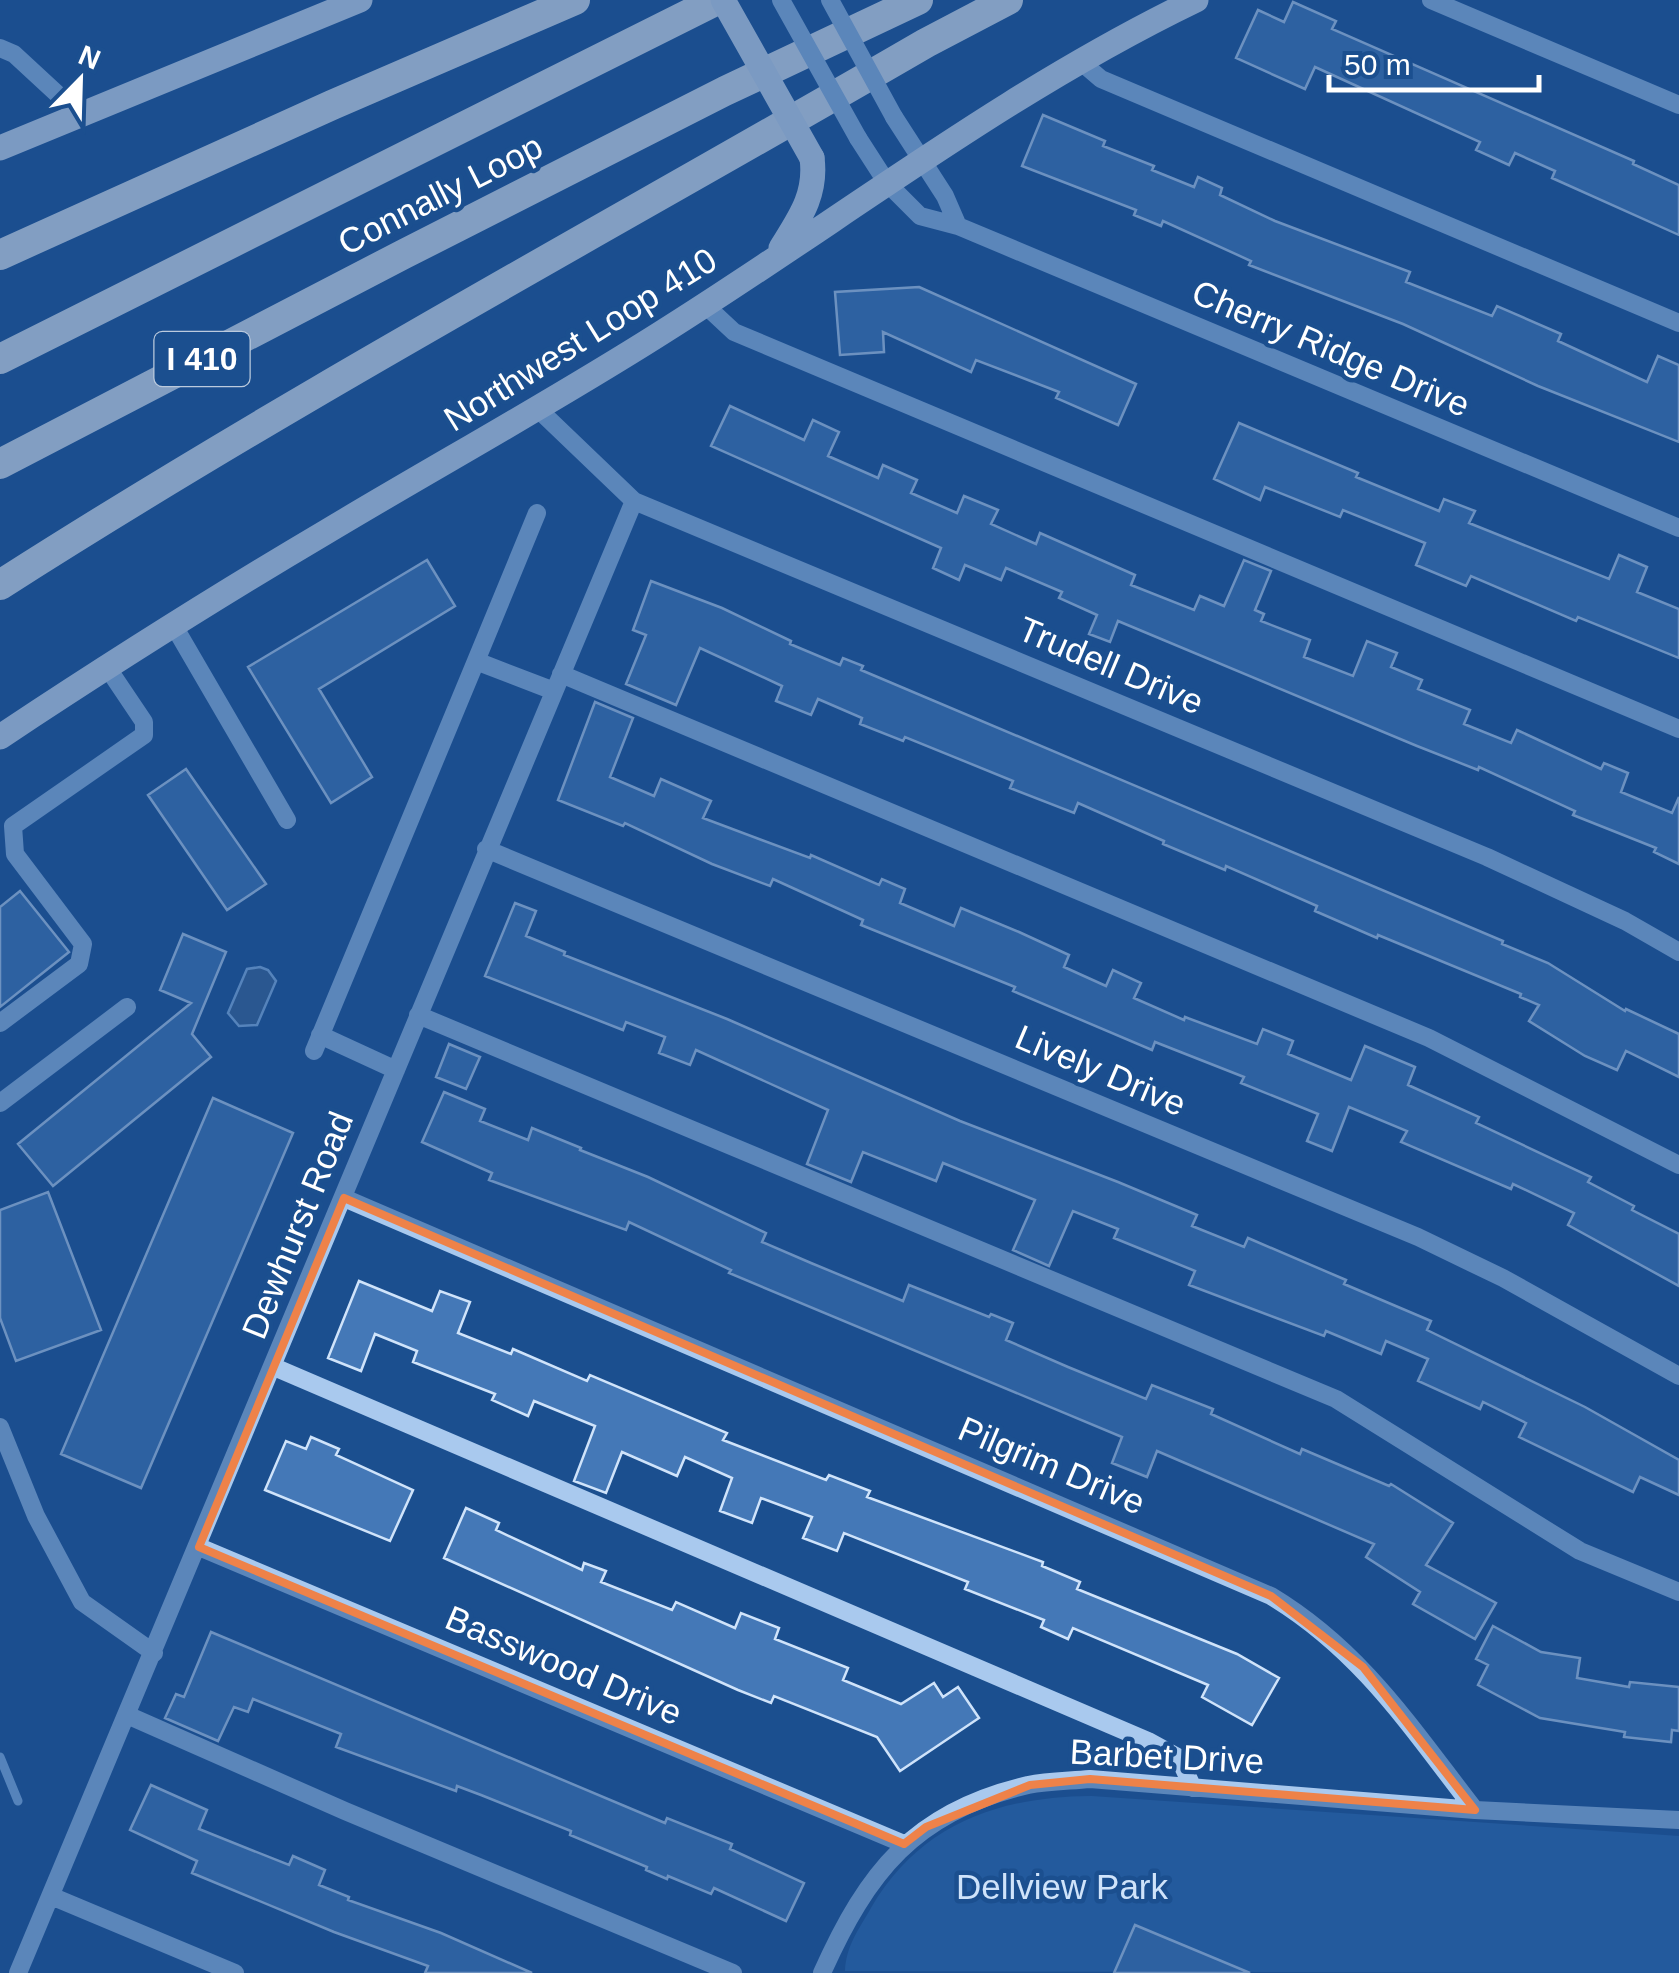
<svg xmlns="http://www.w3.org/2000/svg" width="1679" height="1973" font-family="Arial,sans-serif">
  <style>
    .green { fill: #2e69ad }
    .water { fill: #3c6290; stroke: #9cc4f0; stroke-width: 2.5 }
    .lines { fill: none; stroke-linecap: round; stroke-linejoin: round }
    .stream { stroke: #9cc4f0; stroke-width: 9 }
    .building { fill: #4478b7; stroke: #cfe3fa; stroke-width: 2.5 }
    .minor { stroke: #a9c9ee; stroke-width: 18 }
    .major { stroke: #f0f6ff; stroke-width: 25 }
    .highway { stroke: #fff; stroke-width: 30 }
    .minor-bridge { stroke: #a9c9ee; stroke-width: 18 }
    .major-bridge { stroke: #f0f6ff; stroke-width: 25 }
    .marked { fill: none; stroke: #ee8249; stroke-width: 8; stroke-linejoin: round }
    .labels { text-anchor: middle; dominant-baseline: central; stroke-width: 9; stroke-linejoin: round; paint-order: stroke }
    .shield { fill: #1b4f8f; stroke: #bbcadd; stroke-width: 2.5 }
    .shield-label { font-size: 32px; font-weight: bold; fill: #fff }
    .street-label { font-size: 35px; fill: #fff; stroke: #1b4f8f }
    .park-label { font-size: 35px; fill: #cfe3fa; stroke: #1b4f8f }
  </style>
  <rect width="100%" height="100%" fill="#1b4f8f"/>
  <path class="green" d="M1091,1796L1679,1836V1973L845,1971C846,1946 859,1929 871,1908C920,1824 998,1797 1091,1796Z"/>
  <path class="water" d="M260,967L268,970L276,981L257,1025L239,1026L228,1013L247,969Z"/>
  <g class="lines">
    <path class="stream" d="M0,1757L18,1801"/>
  </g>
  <path class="building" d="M1293,2L1336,21L1332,29L1634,161L1633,164L1679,185V235L1552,178L1555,171L1515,153L1509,165L1476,150L1480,142L1315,67L1305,89L1236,58L1258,10L1284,22Z
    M1043,115L1105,141L1103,146L1154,166L1152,170L1194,187L1198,177L1222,188L1220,195L1275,221L1410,272L1406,282L1492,316L1497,306L1561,334L1558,341L1647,382L1658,356L1679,365V442L1538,386L1403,324L1249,265L1251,261L1163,221L1161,226L1134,215L1136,210L1022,166Z
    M919,287L1136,384L1118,425L1056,398L1059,392L976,360L971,372L883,332L884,352L840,355L835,292Z
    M730,406L804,440L813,420L839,432L828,456L878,478L883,465L917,480L911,493L957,513L964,496L998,510L991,524L1036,544L1040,533L1135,575L1131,585L1194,610L1200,596L1224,606L1244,560L1271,571L1255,610L1264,614L1261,621L1310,640L1304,657L1353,676L1367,641L1397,653L1391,667L1422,680L1418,689L1470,710L1464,724L1511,743L1517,730L1601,769L1604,763L1628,773L1621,792L1672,813L1679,797V864L1654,852L1656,848L1573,815L1575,811L1479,767L1478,770L1417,746L1118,621L1110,642L1089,634L1097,615L1059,598L1062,592L1006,568L1001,580L965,565L959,580L933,568L941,548L711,446Z
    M1239,423L1358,473L1356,477L1439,511L1444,499L1475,511L1469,523L1609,579L1619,555L1647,567L1637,592L1679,609V658L1578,617L1576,621L1471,576L1466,586L1416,565L1425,543L1343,510L1340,517L1265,487L1260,500L1214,479Z
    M427,560L455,606L319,689L372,777L331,803L248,667Z
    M651,581L722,608L791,641L790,644L840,665L843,658L863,666L861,670L1503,941L1502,944L1548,963L1625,1011L1626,1009L1679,1034V1077L1626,1051L1617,1070L1585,1056L1529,1021L1539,1005L1520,997L1521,994L1378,935L1377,938L1315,911L1317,906L1226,866L1225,870L1163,844L1164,841L1078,803L1074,813L1010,788L1013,781L905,737L903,741L860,724L862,718L818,699L811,715L776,701L782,686L700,648L676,705L626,684L646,635L633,630Z
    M595,702L633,718L610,777L654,796L661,779L711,801L703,818L810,858L811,855L879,885L882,879L905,889L900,903L954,926L961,908L1019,932L1069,955L1064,967L1106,986L1113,970L1141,983L1134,998L1184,1020L1185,1017L1257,1044L1263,1029L1293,1041L1288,1054L1351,1080L1365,1046L1415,1067L1408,1085L1479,1117L1476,1123L1591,1177L1588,1182L1634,1206L1632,1210L1679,1234V1286L1568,1225L1574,1213L1513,1184L1511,1189L1401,1142L1407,1131L1349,1107L1332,1151L1307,1141L1318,1114L1241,1083L1244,1077L1155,1042L1152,1050L1013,991L1015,987L861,925L863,920L773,879L770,886L712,864L625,823L623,826L558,800Z
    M186,769L266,884L227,910L148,795Z
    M20,891L69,952L0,1007V907Z
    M515,903L536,911L526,936L565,952L564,955L727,1019L960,1121L1118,1182L1197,1215L1192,1226L1244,1247L1248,1238L1346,1280L1344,1284L1431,1321L1427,1330L1585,1407L1679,1460V1495L1640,1477L1633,1492L1519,1437L1526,1423L1483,1402L1480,1409L1418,1381L1428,1359L1386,1341L1381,1354L1326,1331L1324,1336L1189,1285L1195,1271L1114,1238L1118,1229L1073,1211L1049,1266L1013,1250L1035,1200L943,1163L936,1181L863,1152L851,1182L807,1164L828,1110L696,1050L690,1065L659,1053L665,1037L626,1022L623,1030L485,976Z
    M183,934L226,952L192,1034L211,1057L53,1186L18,1144L191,1003L160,990Z
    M449,1044L480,1057L466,1089L436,1077Z
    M444,1092L485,1109L480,1121L528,1140L532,1128L581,1148L580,1150L648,1177L766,1233L762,1242L811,1263L903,1301L909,1285L989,1317L991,1314L1013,1323L1006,1340L1068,1367L1146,1399L1152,1385L1213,1409L1211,1414L1300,1454L1302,1449L1389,1486L1391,1484L1453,1523L1426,1565L1496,1603L1475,1639L1413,1604L1420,1592L1366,1557L1374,1544L1157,1451L1147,1477L1112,1463L1122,1437L729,1273L731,1270L629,1222L626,1230L489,1180L492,1173L422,1142Z
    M213,1098L293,1133L141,1488L61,1454Z
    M48,1192L101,1330L16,1361L0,1318V1210Z
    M359,1281L432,1311L440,1291L470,1302L458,1333L511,1354L513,1349L587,1381L590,1375L727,1433L723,1440L826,1480L829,1475L870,1491L867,1497L1043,1562L1042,1566L1080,1582L1077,1589L1237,1654L1279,1678L1252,1725L1202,1697L1208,1685L1073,1628L1068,1639L1041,1627L1044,1620L965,1589L968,1582L844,1533L837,1551L803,1538L812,1517L761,1498L752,1523L720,1511L732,1478L685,1457L677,1476L622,1452L606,1493L574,1481L595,1426L534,1401L528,1416L492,1400L495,1394L413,1362L417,1351L375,1334L361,1371L328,1358Z
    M311,1437L339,1449L336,1455L413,1490L390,1541L265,1490L286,1441L306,1449Z
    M466,1508L499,1523L496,1530L582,1570L584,1563L606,1571L601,1582L672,1610L676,1602L735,1628L741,1613L779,1628L775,1639L848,1668L843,1680L901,1704L934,1683L943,1697L958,1687L979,1718L900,1771L877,1737L774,1696L771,1703L738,1690L444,1558Z
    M1493,1626L1541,1652L1580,1658L1577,1678L1629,1687L1630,1682L1679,1687V1731L1672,1730L1671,1742L1624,1737L1625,1732L1540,1718L1478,1685L1488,1665L1476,1659Z
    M211,1632L665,1823L667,1818L732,1844L730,1849L804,1883L786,1921L714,1888L711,1894L668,1876L667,1879L646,1870L647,1867L570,1835L571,1831L481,1795L457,1786L456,1791L336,1747L341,1734L253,1699L248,1712L234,1707L218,1741L165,1718L176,1694L184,1697Z
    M151,1785L207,1810L199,1829L289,1865L293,1856L325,1870L319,1885L349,1897L348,1900L441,1933L532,1973H425L428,1966L334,1932L192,1873L197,1861L130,1830Z
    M1135,1925L1250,1973H1114Z"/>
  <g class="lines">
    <path class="minor" d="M1431,0L1679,105
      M0,48L14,54L80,115
      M1080,61L1101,79L1679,323
      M894,117L945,196L958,226
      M858,138L887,183L920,216L958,226L1679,528
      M704,304L734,332L1679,729
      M538,409L634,501L1487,857L1625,921L1679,952
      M537,513L476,661L554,691
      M174,626L287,820
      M561,674L1429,1038L1679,1165
      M486,849L1418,1237L1503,1278L1679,1376
      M418,1015L1336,1399L1580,1551L1679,1592
      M0,1023L79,964L83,944L15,854L13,826L144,735V722L107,667
      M320,1035L396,1070
      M314,1051L476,661
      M0,1103L127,1007
      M344,1198L1271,1596C1362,1651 1411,1728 1475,1810L1679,1820
      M274,1367L1148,1741L1179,1758L1193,1788
      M0,1427L36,1516L82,1602L154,1653
      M199,1547L904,1844
      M127,1715L345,1811L733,1973
      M51,1896L235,1973
      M18,1973C226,1484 426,991 634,501
      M822,1973C867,1872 915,1811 1028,1785C1048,1781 1069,1781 1090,1779L1475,1810"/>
    <path class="major" d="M0,148L360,0
      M781,248C799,219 817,195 812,158
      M0,737C107,666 216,597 326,532C436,466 549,404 658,335C837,223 1005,92 1196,0"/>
    <path class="highway" d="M0,255L332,105L575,0
      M0,359L717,0
      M0,464L404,254L725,91L918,0
      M0,585C302,392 616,223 926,43L1008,0"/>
    <path class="minor-bridge" d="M781,0L858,138
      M830,0L894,117"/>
    <path class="major-bridge" d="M723,0L812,158"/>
  </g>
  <path d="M0 0H1679V1973H0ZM344,1198L1271,1596L1363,1667L1475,1810L1090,1779L1030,1785L926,1827L904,1844L199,1547Z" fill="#1b4f8f" fill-opacity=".55" fill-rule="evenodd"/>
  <path class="marked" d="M344,1198L1271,1596L1363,1667L1475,1810L1090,1779L1030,1785L926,1827L904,1844L199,1547Z"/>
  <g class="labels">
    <rect class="shield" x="154.5" y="332" width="95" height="54" rx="8"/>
    <g class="shield-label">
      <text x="202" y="359">I 410</text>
    </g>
    <g class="street-label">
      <text transform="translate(440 194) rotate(-27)">Connally Loop</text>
      <text transform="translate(580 339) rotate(-32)">Northwest Loop 410</text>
      <text transform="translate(1331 348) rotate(23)">Cherry Ridge Drive</text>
      <text transform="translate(1111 665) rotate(23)">Trudell Drive</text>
      <text transform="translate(1101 1070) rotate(23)">Lively Drive</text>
      <text transform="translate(297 1225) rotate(-68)">Dewhurst Road</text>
      <text transform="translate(1052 1465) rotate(23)">Pilgrim Drive</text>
      <text transform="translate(564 1665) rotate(23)">Basswood Drive</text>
      <text transform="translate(1167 1756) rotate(3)">Barbet Drive</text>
    </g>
    <g class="park-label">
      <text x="1062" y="1886">Dellview Park</text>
    </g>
  </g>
  <g transform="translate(80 80) rotate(23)" stroke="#1b4f8f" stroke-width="8" paint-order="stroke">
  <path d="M0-8L18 38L0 25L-18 38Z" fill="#ffffff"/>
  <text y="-15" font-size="28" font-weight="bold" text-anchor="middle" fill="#ffffff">N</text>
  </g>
  <path d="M1329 75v15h210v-15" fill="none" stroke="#ffffff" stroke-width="5"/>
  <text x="1344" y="75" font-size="30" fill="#ffffff" stroke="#1b4f8f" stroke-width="8" paint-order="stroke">50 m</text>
</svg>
